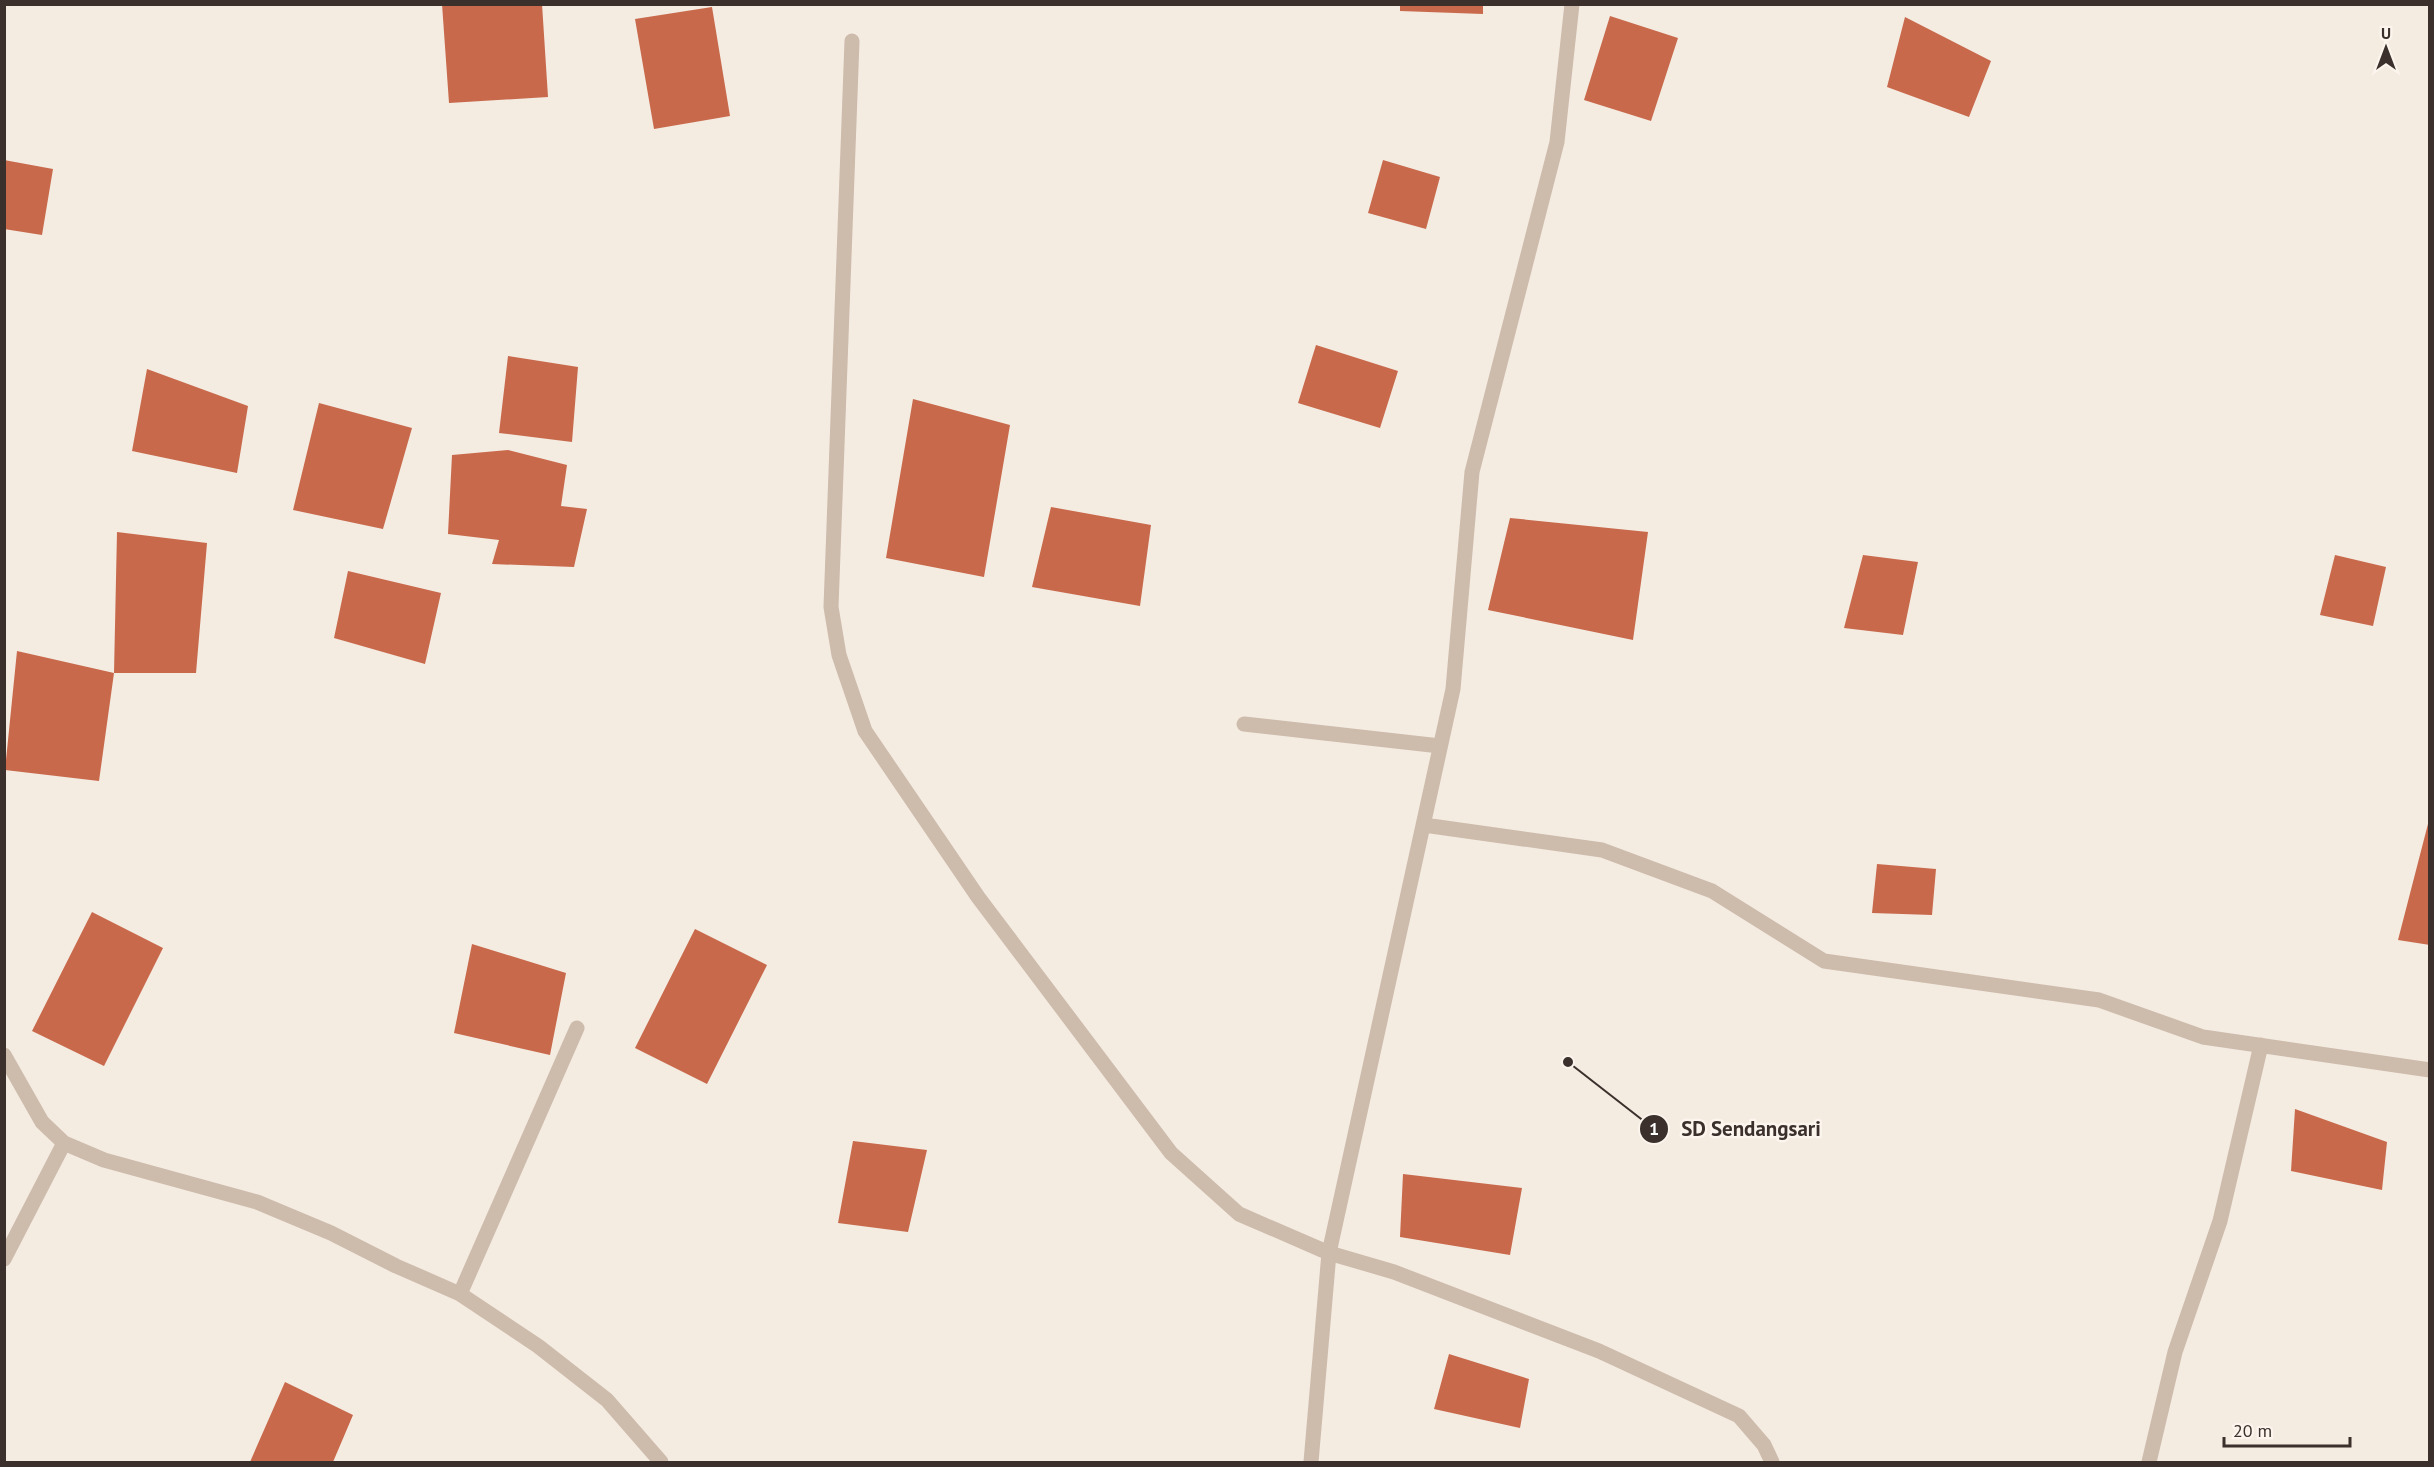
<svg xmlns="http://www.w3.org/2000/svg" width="2434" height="1467" font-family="'PT Sans',sans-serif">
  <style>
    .building { fill: #c8694b }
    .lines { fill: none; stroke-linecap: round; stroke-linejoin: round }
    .minor { stroke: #cdbbac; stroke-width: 15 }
    .leader { fill: none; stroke: #3b302b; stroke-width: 2 }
    .callout-dot { fill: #3b302b; stroke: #fbf5ee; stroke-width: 2 }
    .mark-label { font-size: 18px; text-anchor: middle; font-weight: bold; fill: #fff }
    .callout-label { font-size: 21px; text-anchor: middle; font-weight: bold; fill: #3b302b; stroke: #fbf5ee; stroke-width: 5; stroke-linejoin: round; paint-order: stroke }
  </style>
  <rect width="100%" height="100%" fill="#f4ebe1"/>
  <path class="building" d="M442,4H542L548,97L449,103Z
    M1400,4H1483V14L1400,11Z
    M712,7L730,116L654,129L635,19Z
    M1610,16L1678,38L1651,121L1584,100Z
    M1905,17L1991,61L1969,117L1887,87Z
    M4,160L53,169L42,235L4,229Z
    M1383,160L1440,177L1426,229L1368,213Z
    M1316,345L1398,371L1380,428L1298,403Z
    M508,356L578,367L572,442L499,433Z
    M147,369L248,406L237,473L132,451Z
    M913,399L1010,425L984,577L886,558Z
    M319,403L412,428L383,529L293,510Z
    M508,450L567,465L561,506L587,509L574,567L492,564L499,540L448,534L452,455Z
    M1051,507L1151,525L1140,606L1032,587Z
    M1510,518L1648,532L1633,640L1488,610Z
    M117,532L207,543L196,673H114Z
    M1863,555L1918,562L1903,635L1844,628Z
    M2335,555L2386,567L2373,626L2320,615Z
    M348,571L441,593L425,664L334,638Z
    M17,651L114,673L99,781L5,770Z
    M2429,820H2430V945L2398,940Z
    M1877,864L1936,869L1932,915L1872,913Z
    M92,912L163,948L104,1066L32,1031Z
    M695,929L767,965L707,1084L635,1048Z
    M472,944L566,973L550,1055L454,1033Z
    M2295,1109L2387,1142L2382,1190L2291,1171Z
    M853,1141L927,1150L908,1232L838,1223Z
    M1403,1174L1522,1188L1510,1255L1400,1237Z
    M1449,1354L1529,1379L1520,1428L1434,1409Z
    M285,1382L353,1415L333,1462H250Z"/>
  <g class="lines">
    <path class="minor" d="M852,41L831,607L839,655L865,731L978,897L1171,1153L1239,1214L1329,1253L1394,1272L1599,1351L1739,1416L1764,1445L1772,1462
      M1244,724L1440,746
      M1424,825L1602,850L1712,891L1824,961L2099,1000L2203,1037L2430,1070
      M4,1055L42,1122L64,1143L104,1160L257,1202L331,1233L396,1266L460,1294L538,1346L607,1400L661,1462
      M4,1259L64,1143
      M460,1294L577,1028
      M1311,1462L1329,1253L1453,689L1472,472L1557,142L1572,4
      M2149,1462L2175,1352L2220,1221L2261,1045"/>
  </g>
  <path class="leader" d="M1568 1062L1654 1129"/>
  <g class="callout-dot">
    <circle cx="1568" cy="1062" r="6"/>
    <circle cx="1654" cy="1129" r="15"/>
  </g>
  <g class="mark-label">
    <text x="1654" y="1135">1</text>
  </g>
  <g class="callout-label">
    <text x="1751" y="1136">SD Sendangsari</text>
  </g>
  <rect width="2434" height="1467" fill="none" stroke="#3b302b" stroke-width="12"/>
  <g transform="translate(2386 48)" stroke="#fbf5ee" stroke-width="4.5" paint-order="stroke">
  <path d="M0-4.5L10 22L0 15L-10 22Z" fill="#3b302b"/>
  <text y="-9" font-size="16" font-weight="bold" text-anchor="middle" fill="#3b302b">U</text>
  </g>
  <path d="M2224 1437v9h126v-9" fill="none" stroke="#3b302b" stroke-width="3"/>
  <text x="2233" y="1437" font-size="18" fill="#3b302b" stroke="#fbf5ee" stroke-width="4.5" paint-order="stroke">20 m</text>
</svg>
